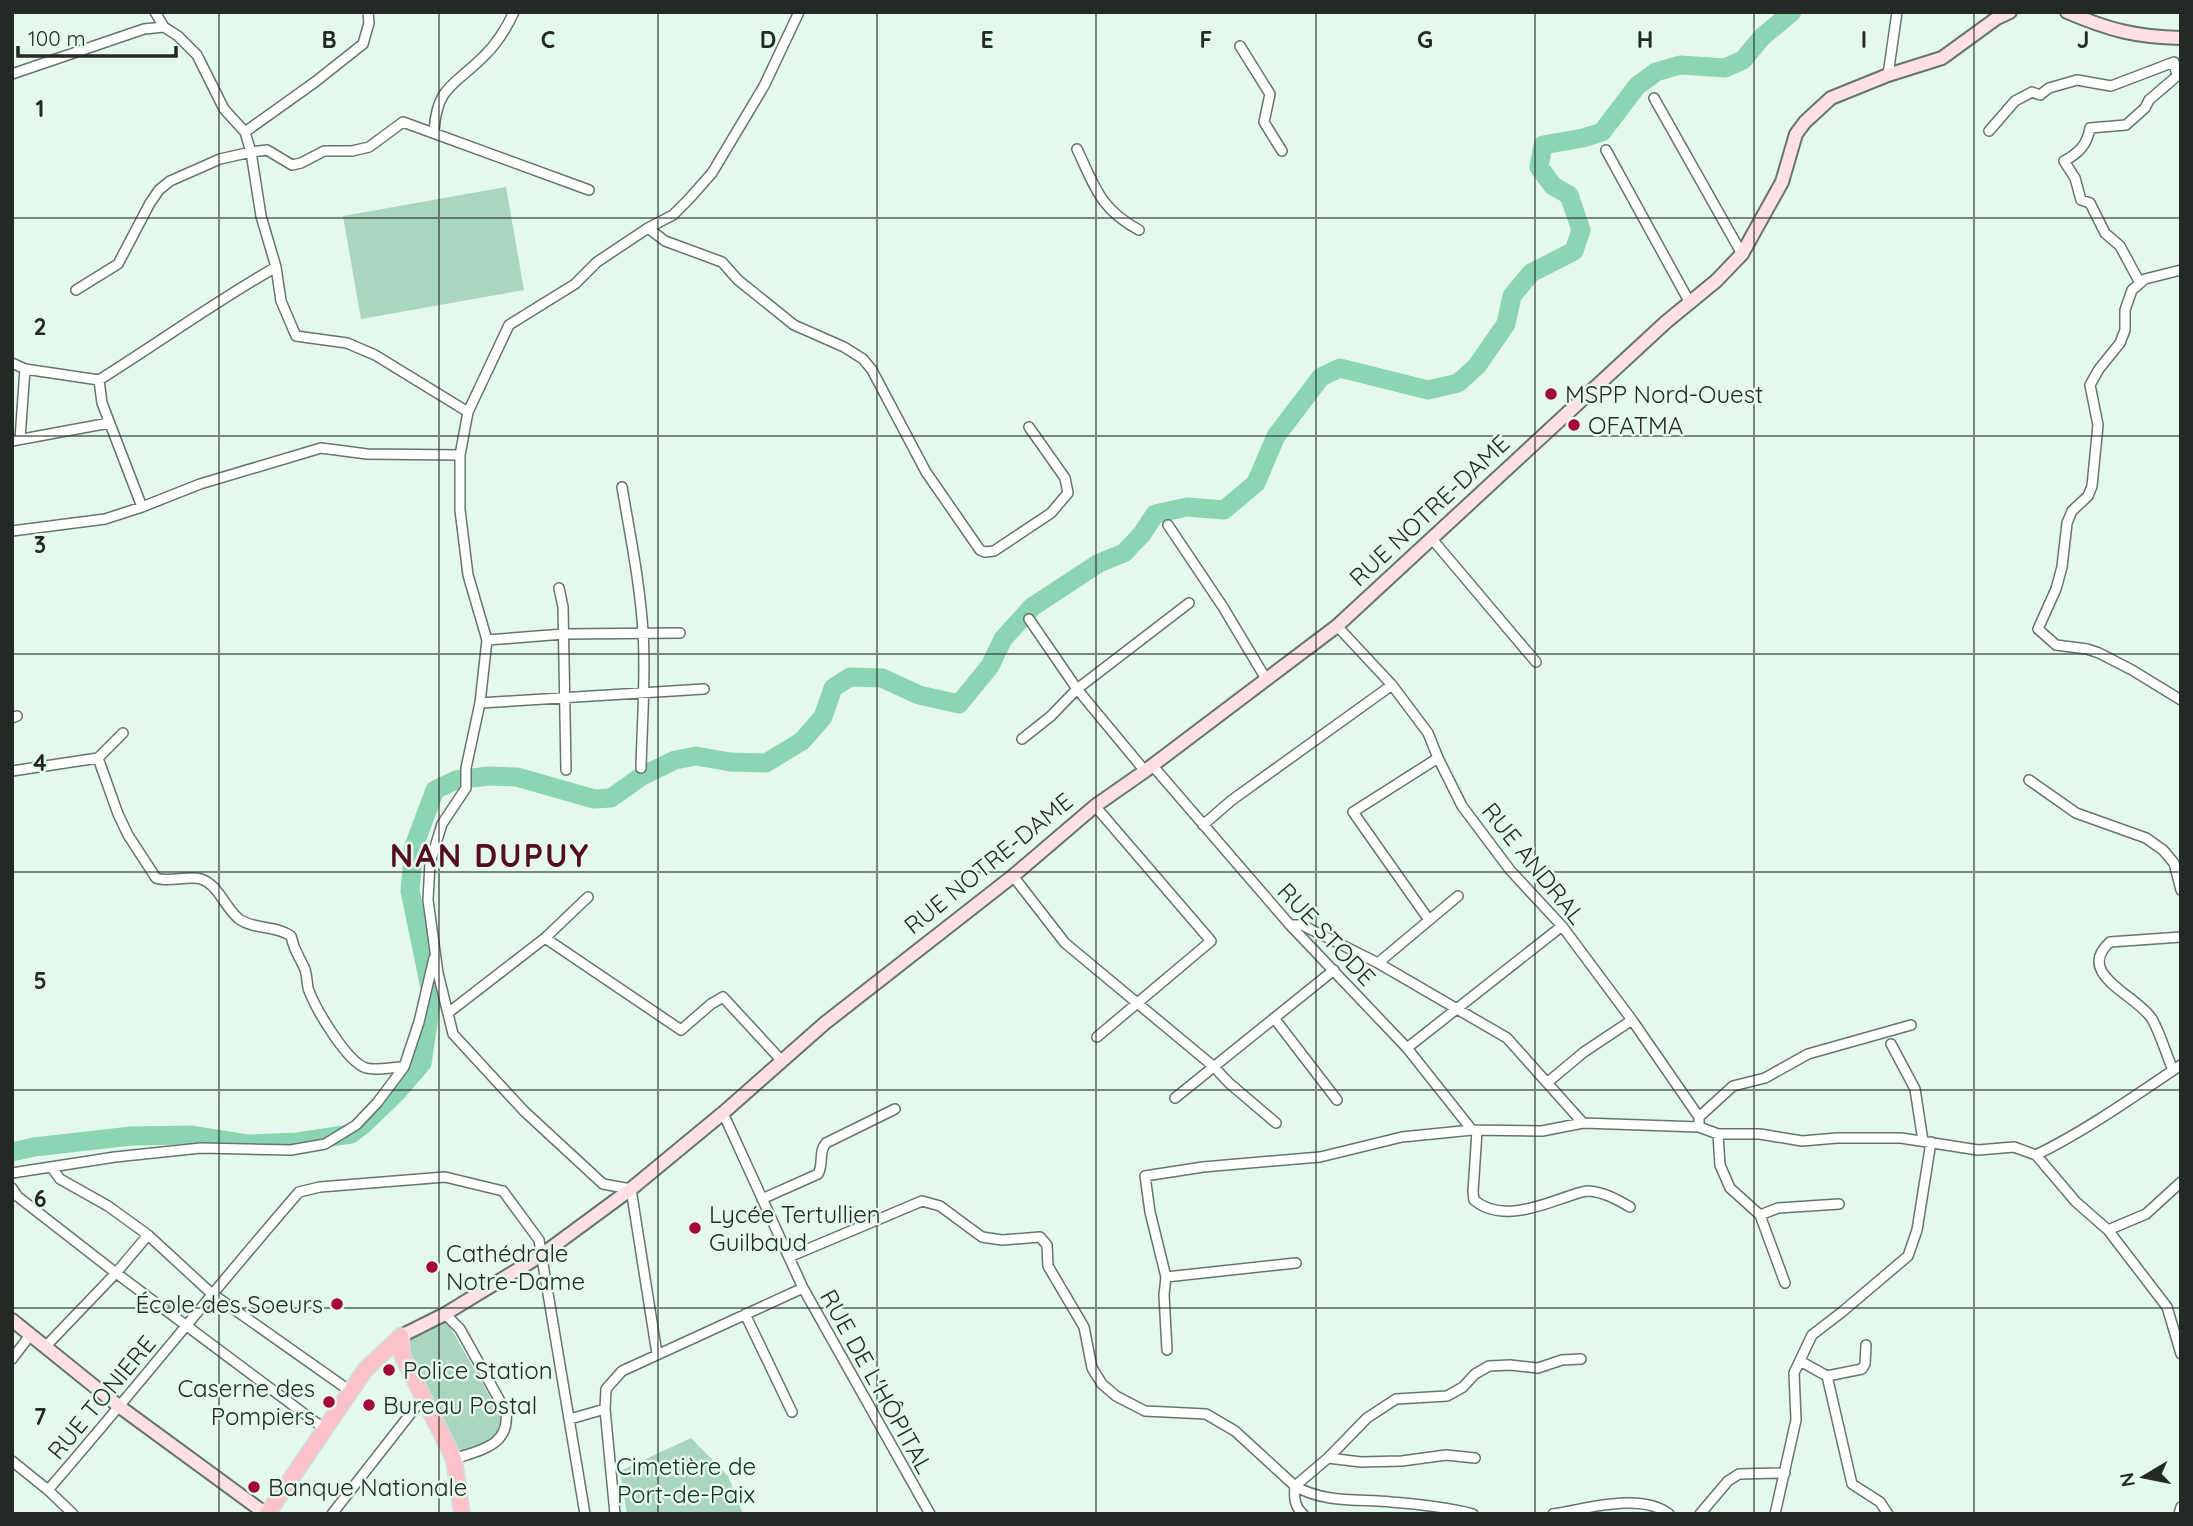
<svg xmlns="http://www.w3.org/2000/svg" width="2193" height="1526" font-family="Quicksand,sans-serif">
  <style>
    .green { fill: #aad5bf }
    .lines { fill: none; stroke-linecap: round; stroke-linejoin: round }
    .river { stroke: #8cd5b2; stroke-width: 19 }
    .street-casing { stroke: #65766d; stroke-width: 12 }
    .secondary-casing { stroke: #65766d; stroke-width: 16 }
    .primary-casing { stroke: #d7d9d8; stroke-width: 18 }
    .street { stroke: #fff; stroke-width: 9 }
    .secondary { stroke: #ffe0e4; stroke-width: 12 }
    .primary { stroke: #ffc1c8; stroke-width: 14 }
    .grid { fill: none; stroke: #232a26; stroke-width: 2; stroke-opacity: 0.55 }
    .poi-dot { fill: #a3063b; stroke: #e4f8ee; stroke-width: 2.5 }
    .labels { text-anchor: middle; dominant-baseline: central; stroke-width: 5; stroke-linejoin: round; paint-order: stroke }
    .poi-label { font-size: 24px; fill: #232a26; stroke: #e4f8ee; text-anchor: start }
    .street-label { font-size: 24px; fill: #232a26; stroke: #e4f8ee }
    .park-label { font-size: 24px; fill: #113224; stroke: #e4f8ee }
    .district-label { font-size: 32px; font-weight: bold; letter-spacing: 2px; fill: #540f1f; stroke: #e4f8ee }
    .grid-label { font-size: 23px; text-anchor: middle; font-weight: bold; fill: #232a26; stroke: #e4f8ee; stroke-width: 5; stroke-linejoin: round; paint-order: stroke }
  </style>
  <rect width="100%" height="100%" fill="#e4f8ee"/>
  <path class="green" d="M506,187L524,290L361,319L343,216Z
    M445,1318L503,1420C496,1445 477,1445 455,1454L406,1355L405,1337Z
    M691,1438L728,1476L743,1514H627L620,1471Z"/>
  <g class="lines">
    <path class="river" d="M12,1152L34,1147L131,1136L190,1135L247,1144L297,1142L351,1134L363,1125L396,1093L422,1063L432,997L410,891L414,846L435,790L456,780L489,776L517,777L594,799L611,798L642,776L675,760L696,756L730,762L766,763L802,741L823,717L833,688L850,677L882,678L919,695L959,704L990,666L1003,639L1032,607L1099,563L1124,553L1142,534L1155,514L1187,507L1224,510L1256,483L1276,436L1321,377L1340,368L1428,390L1458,383L1477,366L1506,324L1512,296L1531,273L1574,251L1581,230L1569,195L1553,186L1539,167L1543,145L1583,138L1602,132L1637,86L1656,72L1680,65L1725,68L1743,60L1762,37L1792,12"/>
    <defs>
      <path id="street" d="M155,12L164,27
        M1240,46L1270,94L1264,122L1282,151
        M12,74L144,29L164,27L178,36L197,55L224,109L245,132L251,152L261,216L276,267L281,301L296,336L347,343L375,355L468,412
        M1888,75L1897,12
        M1654,98L1742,254
        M434,131C437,86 454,86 483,57C496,45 506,29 514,12
        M1989,131L2015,101L2032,92L2040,95L2049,88L2077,80L2111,86L2174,62L2177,76L2149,100L2145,108L2126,125L2090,128C2087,145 2079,153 2064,161L2075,178L2081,200L2090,203L2105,233L2120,246L2140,283
        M245,132L315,82L363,44L369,23L368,12
        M1077,149C1095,187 1100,209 1139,230
        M1606,150L1690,303
        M648,228L665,241L722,262L738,280L794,325L844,347L863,359L872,370L926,472L980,550L985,552L994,551L1051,513L1068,493L1065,478L1029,427
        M2181,270L2145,279L2132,290L2125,310V330L2120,343L2099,369L2090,385L2098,425L2092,486L2088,496L2072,511L2067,523L2062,567L2056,589L2038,629L2056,645L2087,649L2099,653L2132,670L2181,700
        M76,290L118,264L150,203L159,190L170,181L220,159L251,152L267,150L292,165L301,163L324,151H352L369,147L403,122L589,190
        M12,363L25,369L99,380C158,343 215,302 276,267
        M99,380L102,403L142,507
        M20,439L25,369
        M12,441L109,423
        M622,487C630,535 640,583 643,632C646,677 642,723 641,768
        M1168,525L1223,607L1266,679
        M12,531L105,519L142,507L200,484L321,448L367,454L460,455
        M1432,539L1536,662
        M559,588L563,607L566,770
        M1029,619L1077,689L1189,603
        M1337,626L1392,685L1428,733L1438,758L1462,806L1510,870L1562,926L1632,1020L1699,1117V1127
        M487,640L564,634L680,633
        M480,703L704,689
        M12,718L17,716
        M1022,739L1051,716L1077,689L1145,771
        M98,758L123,733
        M1152,765L1290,925L1407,1048L1472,1130
        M12,771L98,758L118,814L128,835L156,878C170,883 187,875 201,879C219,885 225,908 239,919C254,930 276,925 291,936C294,950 297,953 303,965C308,973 306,983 309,991C317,1011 347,1062 366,1068C378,1071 392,1067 404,1067
        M2029,780L2076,813L2146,838L2163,850L2174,863L2181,890
        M1095,806L1211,941L1097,1037
        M1203,825L1232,800L1392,685
        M1013,876L1065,943L1213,1066L1229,1083L1276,1123
        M1429,920L1353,812L1438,758
        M1290,925H1302L1378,963L1507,1038L1583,1123
        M545,938L681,1030L711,1004L723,997L782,1061
        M1378,963L1458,896
        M448,1013L545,938L588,897
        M1274,1018L1337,1100
        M1891,1044L1915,1089L1923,1141
        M1407,1048L1562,926
        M2173,1070C2166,1054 2161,1035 2152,1019C2137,995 2074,974 2110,942L2181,937
        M1548,1082L1584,1052L1632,1020
        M1175,1098L1334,970
        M723,1113L803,1288L930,1514
        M1699,1117L1733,1086L1765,1078L1808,1054L1911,1025
        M1477,1131L1473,1192L1474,1200C1499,1221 1535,1208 1563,1198C1570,1196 1581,1191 1589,1191C1604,1192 1618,1200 1630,1207
        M1718,1134L1720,1165L1730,1188L1760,1215L1785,1283
        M2036,1155C2087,1130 2133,1097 2181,1065
        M52,1168L60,1179L108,1206L148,1235L211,1293L350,1391
        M12,1173L115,1157L201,1148L291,1150L325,1144L356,1125L377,1103L404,1067L419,1022L434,958
        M12,1188L17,1196L116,1273L326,1430
        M762,1199L818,1174C824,1164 818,1152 826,1143L895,1109
        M1760,1215L1778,1208L1839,1204
        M2108,1230L2146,1214L2181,1182
        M789,1257L922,1201L940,1206L982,1237L1002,1240L1040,1237L1047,1245L1048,1266L1084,1327L1092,1368L1102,1384L1116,1396L1145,1411L1206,1414L1235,1431L1295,1486C1323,1503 1360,1499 1391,1502C1418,1504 1446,1507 1473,1514
        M1166,1277L1296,1263
        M445,1314L460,1329L506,1412C510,1446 480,1450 454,1459
        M745,1314L792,1412
        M46,1346L116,1273L148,1235
        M1167,1350L1164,1295L1166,1277L1150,1212L1145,1176L1203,1167L1320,1157L1402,1137L1472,1130L1542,1131L1583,1123L1699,1127L1718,1134H1760L1802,1141L1837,1138H1901L1978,1150L2014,1147L2036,1155L2076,1202L2108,1230L2167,1307L2181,1354
        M657,1354L631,1189L603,1184L524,1111L453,1034L438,973L428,900L430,863L442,824L466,788V768L480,703L487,640L468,575L460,510V455L468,412L509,325L575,284L597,262L648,228L673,215L689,199L712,173L764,86L799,12
        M12,1359L31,1334
        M1800,1361L1827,1376L1852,1484L1880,1502L1888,1514
        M1827,1376L1862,1369L1865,1364L1866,1345
        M570,1419L605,1409
        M1328,1458L1361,1462L1402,1461L1446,1455L1475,1458
        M12,1461L48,1490L73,1514
        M48,1490C133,1392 214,1290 299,1192L320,1187L445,1177L503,1191L539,1240L585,1514
        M332,1514L422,1399
        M615,1514L605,1409L606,1389L622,1371L803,1288
        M1303,1514C1294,1506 1294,1497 1295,1486L1328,1458L1367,1418L1396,1399L1447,1396L1463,1387L1475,1374L1489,1366L1510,1365L1538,1368L1562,1360L1581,1359
        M1553,1514C1586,1509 1641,1492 1669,1514
        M1700,1514L1728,1481L1739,1474L1785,1473
        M1775,1514L1796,1420L1794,1373L1812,1335L1842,1312L1908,1256L1917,1230L1931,1142
        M2179,1514L2181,1507"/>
      <path id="secondary" d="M2067,12C2109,30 2136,37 2181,38
        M12,1320L120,1407L266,1514
        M401,1336L445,1314L540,1256L631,1189L723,1113L825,1023L1013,876L1095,806L1145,771L1337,626L1666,322L1716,281L1742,254L1782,182L1796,134L1805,122L1831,98L1888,75L1942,58L1997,18L2010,12"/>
      <path id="primary" d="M401,1336L402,1355L454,1459L462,1514
        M267,1514L365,1370L401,1336"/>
    </defs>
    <use href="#street" class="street-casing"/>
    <use href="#secondary" class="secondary-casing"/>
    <use href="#primary" class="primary-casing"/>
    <use href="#street" class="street"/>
    <use href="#secondary" class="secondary"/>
    <use href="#primary" class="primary"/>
  </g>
  <path class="grid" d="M219,12V1514M439,12V1514M658,12V1514M877,12V1514M1096,12V1514M1316,12V1514M1535,12V1514M1754,12V1514M1974,12V1514M12,218H2181M12,436H2181M12,654H2181M12,872H2181M12,1090H2181M12,1308H2181"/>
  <g class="poi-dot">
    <circle cx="1551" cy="394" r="7"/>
    <circle cx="1574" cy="425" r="7"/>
    <circle cx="695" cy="1228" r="7"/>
    <circle cx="432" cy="1267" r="7"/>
    <circle cx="337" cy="1304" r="7"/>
    <circle cx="389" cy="1370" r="7"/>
    <circle cx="329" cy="1402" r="7"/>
    <circle cx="369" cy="1405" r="7"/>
    <circle cx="254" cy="1487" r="7"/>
  </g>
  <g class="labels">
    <g class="poi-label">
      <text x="1565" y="394">MSPP Nord-Ouest</text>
      <text x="1588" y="425">OFATMA</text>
      <text x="709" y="1214">Lycée Tertullien<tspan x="709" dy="28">Guilbaud</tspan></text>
      <text x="446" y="1253">Cathédrale<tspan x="446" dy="28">Notre-Dame</tspan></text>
      <text x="323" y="1304" text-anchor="end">École des Soeurs</text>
      <text x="403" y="1370">Police Station</text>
      <text x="315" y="1388" text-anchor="end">Caserne des<tspan x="315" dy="28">Pompiers</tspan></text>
      <text x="383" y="1405">Bureau Postal</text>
      <text x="268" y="1487">Banque Nationale</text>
    </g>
    <g class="street-label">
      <text transform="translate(1429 510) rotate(-43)">RUE NOTRE-DAME</text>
      <text transform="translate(988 863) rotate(-39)">RUE NOTRE-DAME</text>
      <text transform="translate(1534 863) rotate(51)">RUE ANDRAL</text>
      <text transform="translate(1327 934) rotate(47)">RUE STODE</text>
      <text transform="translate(877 1381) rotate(61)">RUE DE L'HÔPITAL</text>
      <text transform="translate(101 1397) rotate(-50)">RUE TONIERE</text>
    </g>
    <g class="park-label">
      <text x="686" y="1466">Cimetière de<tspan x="686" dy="28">Port-de-Paix</tspan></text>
    </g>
    <g class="district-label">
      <text x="490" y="855">NAN DUPUY</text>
    </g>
  </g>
  <g class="grid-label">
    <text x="329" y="48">B</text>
    <text x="548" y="48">C</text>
    <text x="768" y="48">D</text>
    <text x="987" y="48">E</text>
    <text x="1206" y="48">F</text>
    <text x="1425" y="48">G</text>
    <text x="1645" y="48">H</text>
    <text x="1864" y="48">I</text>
    <text x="2083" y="48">J</text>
    <text x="40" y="117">1</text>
    <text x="40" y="335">2</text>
    <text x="40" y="553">3</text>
    <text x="40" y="771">4</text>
    <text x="40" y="989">5</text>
    <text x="40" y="1207">6</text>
    <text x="40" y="1425">7</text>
  </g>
  <rect width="2193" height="1526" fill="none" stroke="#232a26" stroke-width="28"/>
  <g transform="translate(2144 1477) rotate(260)" stroke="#e4f8ee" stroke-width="5" paint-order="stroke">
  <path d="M0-5L12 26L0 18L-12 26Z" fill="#232a26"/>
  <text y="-10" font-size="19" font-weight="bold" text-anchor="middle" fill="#232a26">N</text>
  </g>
  <path d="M18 46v10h158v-10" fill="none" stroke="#232a26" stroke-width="3.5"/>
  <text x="28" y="46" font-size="21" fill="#232a26" stroke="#e4f8ee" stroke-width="5" paint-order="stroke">100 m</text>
</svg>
